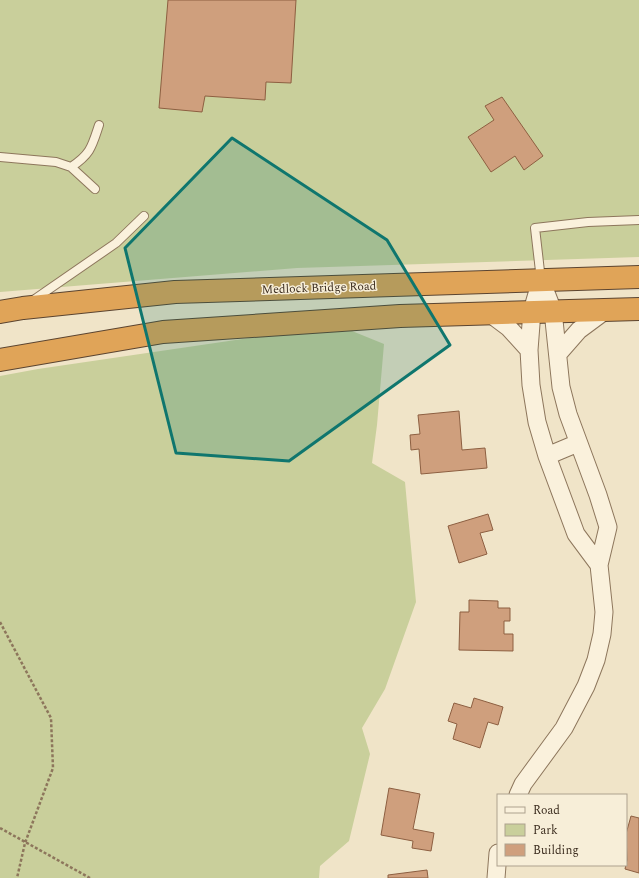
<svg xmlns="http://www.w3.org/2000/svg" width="639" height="878" font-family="Spectral,serif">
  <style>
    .green { fill: #c9cf9b }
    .building { fill: #cf9f7d; stroke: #8d5f41 }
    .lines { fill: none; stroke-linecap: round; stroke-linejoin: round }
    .lane-casing { stroke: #8d765c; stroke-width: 10 }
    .street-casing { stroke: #8d765c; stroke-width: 19 }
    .highway-casing { stroke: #5b4430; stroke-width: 24 }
    .path { stroke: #8d765c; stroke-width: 2.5; stroke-dasharray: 3 2; stroke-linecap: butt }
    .lane { stroke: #faf1dc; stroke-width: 8 }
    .street { stroke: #faf1dc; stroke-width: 17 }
    .highway { stroke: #e0a458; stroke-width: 22 }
    .marked { fill: #0f766e; fill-opacity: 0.2; stroke: #0f766e; stroke-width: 3; stroke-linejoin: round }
    .labels { text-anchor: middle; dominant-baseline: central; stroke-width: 3; stroke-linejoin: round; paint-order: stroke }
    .street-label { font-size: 12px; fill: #3d2e20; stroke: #f7eed8 }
  </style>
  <rect width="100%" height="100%" fill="#f0e4c8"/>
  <path class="green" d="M0,0H639V257L297,268L0,292Z
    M352,331L384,344L377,425L372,463L405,482L416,602L385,689L362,728L370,754L349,841L320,866L319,878H0V376L38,369L269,335Z"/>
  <path class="building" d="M168,0H296L291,83L266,82L265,100L205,96L202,112L159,108Z
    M502,97L543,156L524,170L515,156L491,172L468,137L494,120L485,106Z
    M459,411L462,450L485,448L487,468L421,474L419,449L411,450L410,435L420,434L418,415Z
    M488,514L493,530L480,533L487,554L459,563L448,526Z
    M469,600L498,601V608H510V621H504V634H513V651L459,650L460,612H469Z
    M474,698L503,707L498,725L488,722L480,748L453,739L457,724L448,721L454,703L471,708Z
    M389,788L420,794L413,829L434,833L431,851L412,848L413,841L381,835Z
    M631,816L639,818V873L625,869L627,860L626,834Z
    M427,870L428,878H388V875Z"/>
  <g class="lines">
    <defs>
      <path id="lane" d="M0,157L56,162L71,167L95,189
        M71,167C91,154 92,146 99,125
        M541,280L535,228L588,222L639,220
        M32,301L116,243L144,216"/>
      <path id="street" d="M541,280L532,311L529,350L531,385L537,422L547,456L576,534L599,565
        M489,313L509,328L529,350
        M558,354L579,330L606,310
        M547,456L578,443
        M518,795L523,784L564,728L586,686L596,660L602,634L604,612L599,565L608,527L598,495L568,414L561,387L553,311L541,280
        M496,878L498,853"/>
      <path id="highway" d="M0,312L23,308L175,292L639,277
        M0,360L163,332L400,316L639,309"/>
    </defs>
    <use href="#lane" class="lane-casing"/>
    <use href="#street" class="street-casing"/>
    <use href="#highway" class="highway-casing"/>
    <path class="path" d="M0,622L51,718L53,768L25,843L17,878
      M0,828L90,878"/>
    <use href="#lane" class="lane"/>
    <use href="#street" class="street"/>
    <use href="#highway" class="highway"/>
  </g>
  <path class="marked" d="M232,138L387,240L450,345L289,461L176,453L125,248Z"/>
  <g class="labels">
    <g class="street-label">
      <text transform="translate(319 288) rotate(-2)">Medlock Bridge Road</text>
    </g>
  </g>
  <rect x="497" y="794" width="130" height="72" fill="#f7eed8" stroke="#ada18e"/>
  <rect x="505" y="807" width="20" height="6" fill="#faf1dc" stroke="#ada18e"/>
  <text x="533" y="814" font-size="12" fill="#3d2e20">Road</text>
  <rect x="505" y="824" width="20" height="12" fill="#c9cf9b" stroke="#ada18e"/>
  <text x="533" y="834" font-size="12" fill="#3d2e20">Park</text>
  <rect x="505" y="844" width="20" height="12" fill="#cf9f7d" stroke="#ada18e"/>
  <text x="533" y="854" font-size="12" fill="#3d2e20">Building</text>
</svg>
